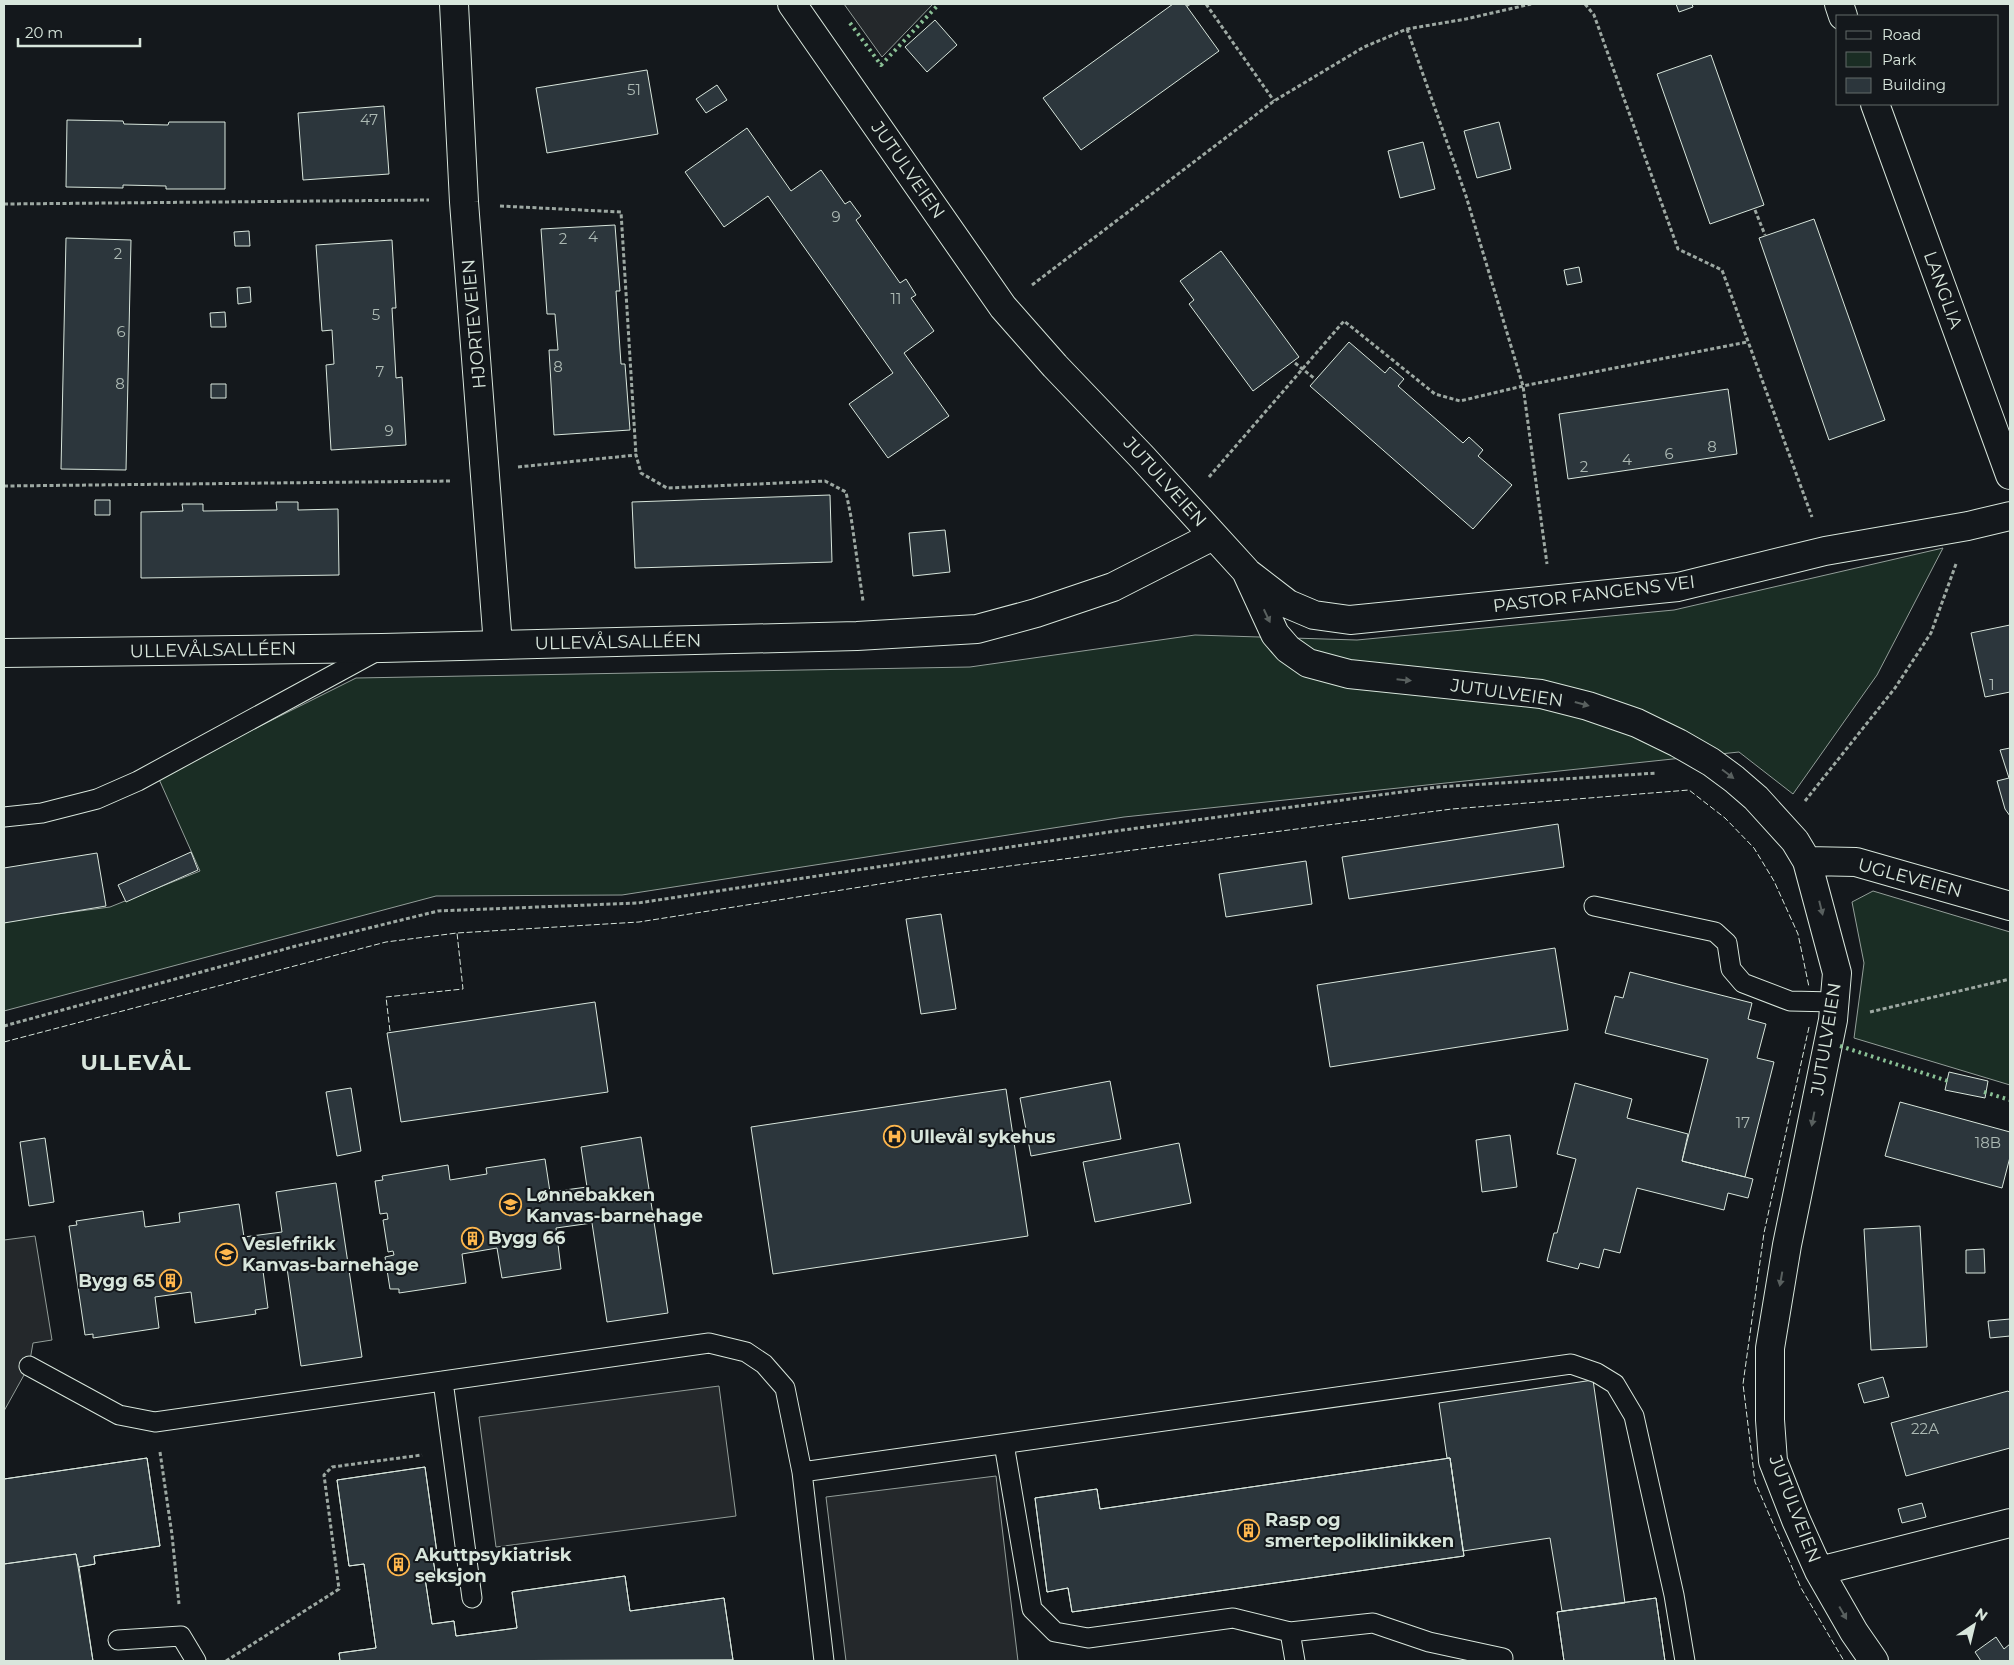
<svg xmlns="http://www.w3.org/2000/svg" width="2014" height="1665" font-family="Montserrat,sans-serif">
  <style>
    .green { fill: #1a2d24; stroke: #939e99 }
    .parking { fill: #24282b; stroke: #939e99 }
    .building { fill: #2c363c; stroke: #d8e6dc }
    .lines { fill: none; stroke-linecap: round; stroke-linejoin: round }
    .lane-casing { stroke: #d8e6dc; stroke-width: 21 }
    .street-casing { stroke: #d8e6dc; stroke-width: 30 }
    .path { stroke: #9da8a2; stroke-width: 3; stroke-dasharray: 4 2.5; stroke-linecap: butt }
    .lane { stroke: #14181c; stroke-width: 19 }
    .street { stroke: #14181c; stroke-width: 28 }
    .path-bridge { stroke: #9da8a2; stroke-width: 3; stroke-dasharray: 4 2.5; stroke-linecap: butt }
    .hedge { stroke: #8ac095; stroke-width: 4; stroke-dasharray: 2.5 4; stroke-linecap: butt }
    .fence { stroke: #d8e6dc; stroke-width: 1; stroke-dasharray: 6 2.5; stroke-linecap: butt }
    .oneway { fill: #59605f }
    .labels { text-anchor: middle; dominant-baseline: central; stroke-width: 4; stroke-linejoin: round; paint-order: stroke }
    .number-label { font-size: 15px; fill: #adbab4 }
    .street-label { font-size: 18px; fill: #d8e6dc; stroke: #14181c }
    .poi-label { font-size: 18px; font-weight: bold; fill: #d8e6dc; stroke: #14181c; text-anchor: start }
    .district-label { font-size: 22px; font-weight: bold; letter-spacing: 1px; fill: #d8e6dc; stroke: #14181c }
  </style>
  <rect width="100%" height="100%" fill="#14181c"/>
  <path class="green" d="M1943,548L1877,675L1793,794L1739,752L1124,817L622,895L436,896L4,1011V921L110,907L200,871L158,777L356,678L970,667L1195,635L1357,640L1674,610Z
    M1873,891L2010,932V1085L1854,1038L1864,963L1852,902Z"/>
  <path class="parking" d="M844,4H933L882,57Z
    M35,1236L52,1340L33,1343L29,1366L4,1411V1240Z
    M719,1386L736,1516L496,1547L479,1417Z
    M996,1476L1018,1661H846L826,1497Z"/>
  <path class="building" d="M1173,4H1185L1219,51L1081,150L1043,98Z
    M1676,4H1692L1693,7L1679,12Z
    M935,20L957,45L927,72L905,47Z
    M1711,55L1764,205L1710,224L1657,74Z
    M647,70L658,134L547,153L536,88Z
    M717,85L727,100L706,113L696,99Z
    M384,106L389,174L303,180L298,113Z
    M67,120L123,121L124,124L168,125L169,122H225V189H166V186L123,185V188L66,187Z
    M1499,122L1511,169L1477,178L1464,131Z
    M747,128L791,191L821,170L845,204L850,201L861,216L856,220L900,283L906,279L916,295L911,298L934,331L904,353L949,416L888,458L849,404L893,373L768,196L724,227L685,172Z
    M1423,142L1435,189L1400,198L1388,151Z
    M1814,219L1885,420L1829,440L1759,238Z
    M615,225L620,291H616L621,364H625L630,430L554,435L549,350H558L555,314H547L541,229Z
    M249,231L250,246H235L234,232Z
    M66,238L131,240L126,470L61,469Z
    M392,240L396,308H392L396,378L402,377L406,445L331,450L326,365L334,364L332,330L322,331L316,245Z
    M1221,251L1299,357L1253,391L1189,304L1194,300L1180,281Z
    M1579,267L1582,282L1567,285L1564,270Z
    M250,287L251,302L238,304L237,288Z
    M225,312L226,327H211L210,313Z
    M1349,342L1385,373L1390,367L1404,379L1398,386L1463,443L1469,437L1483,450L1478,456L1512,485L1473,529L1310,386Z
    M211,384H226V398H211Z
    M1728,389L1737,454L1568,479L1559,414Z
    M830,495L832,562L635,568L632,502Z
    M95,500H110V515H95Z
    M276,502H298V510L338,509L339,575L141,578V512L183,511L182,504H203V511L277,510Z
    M945,530L950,572L913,576L909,533Z
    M2010,625V692L1985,697L1971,633Z
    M2010,748V816L2005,809L1997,781L2009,778L2000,750Z
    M1558,824L1564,867L1349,899L1342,857Z
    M191,852L198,870L126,902L118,885Z
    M97,853L106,906L4,923V868Z
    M1306,861L1312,904L1226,917L1219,874Z
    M941,914L956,1009L921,1014L906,919Z
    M1555,948L1568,1030L1330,1067L1317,985Z
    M1630,972L1752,1003L1748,1019L1766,1024L1757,1058L1774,1062L1745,1177L1682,1161L1708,1059L1605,1033L1615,996L1623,998Z
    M595,1002L608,1092L401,1122L387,1033Z
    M1949,1072L1988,1081L1985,1098L1945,1090Z
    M1110,1081L1121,1139L1031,1156L1020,1098Z
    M1575,1083L1632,1099L1627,1118L1688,1134L1682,1161L1753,1179L1748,1198L1728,1193L1724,1210L1637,1188L1620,1253L1604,1249L1599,1268L1580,1263L1578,1269L1547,1261L1554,1233H1557L1576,1159L1557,1154Z
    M351,1088L361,1151L337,1156L326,1092Z
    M1006,1089L1028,1236L773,1274L751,1127Z
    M1900,1102L2010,1132V1157L2002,1188L1885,1156Z
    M1510,1135L1517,1187L1482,1192L1476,1140Z
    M641,1137L668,1313L607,1322L592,1223L556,1228L561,1269L502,1278L497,1248L462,1254L466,1283L399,1293V1289H390L385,1257L394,1255L393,1251L388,1252L383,1220L388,1219L387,1213L380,1214L375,1181L383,1180L382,1176L448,1165L450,1180L487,1174L486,1168L545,1159L550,1192L587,1187L581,1147Z
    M45,1138L54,1202L29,1206L20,1142Z
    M1179,1143L1191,1203L1095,1222L1083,1162Z
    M336,1183L362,1357L301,1366L287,1268L263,1271L268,1308L255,1310L256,1314L195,1323L191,1292L155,1297L159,1328L93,1338V1334L85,1335L69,1226L77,1225L76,1221L143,1211L145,1227L180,1222L179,1213L239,1204L244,1237L282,1232L276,1192Z
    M1920,1226L1927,1347L1871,1350L1864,1229Z
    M1984,1249L1985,1273H1966V1250Z
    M2010,1319V1336L1990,1338L1988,1321Z
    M1883,1377L1889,1397L1864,1403L1858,1384Z
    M1593,1380L1625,1603L1562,1611L1550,1538L1463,1551L1450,1458H1447L1439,1403Z
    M2008,1391L2010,1393V1448L1906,1476L1891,1423Z
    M147,1458L160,1546L94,1556L95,1564L79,1567L93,1661H4V1479Z
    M147,1458L160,1546L94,1556L95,1564L79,1567L76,1554L4,1564V1479Z
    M1450,1458L1464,1556L1072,1612L1068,1588L1047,1592L1035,1498L1097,1489L1100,1509Z
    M1450,1458L1464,1556L1072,1612L1068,1588L1047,1592L1035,1498L1097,1489L1100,1509Z
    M425,1467L437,1553L432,1554L436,1576L425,1578L432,1624L454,1621L456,1636L517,1628L512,1592L625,1576L630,1611L724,1598L733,1660L340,1661L339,1653L376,1648L364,1564L349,1566L337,1480Z
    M425,1467L437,1553L432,1554L436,1576L425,1578L432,1624L454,1621L456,1636L517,1628L512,1592L625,1576L630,1611L724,1598L733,1660L340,1661L339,1653L376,1648L364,1564L349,1566L337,1480Z
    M1922,1503L1926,1517L1902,1523L1898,1509Z
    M76,1554L93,1661H4V1564Z
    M1656,1598L1665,1661H1564L1557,1612Z
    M1656,1598L1665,1661H1564L1557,1612Z
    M1996,1637L2004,1649L2010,1644V1661H1981L1975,1652Z"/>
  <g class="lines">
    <defs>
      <path id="lane" d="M4,817L42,813L97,799L138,781L379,650
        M1594,906L1715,932L1727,943L1731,969L1743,983L1790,1001L1834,1002
        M29,1366L119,1415L155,1422L709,1343L746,1352L764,1364L785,1388L802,1472L824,1661
        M443,1381L472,1598
        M1004,1444L1032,1609L1055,1632L1088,1638L1233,1618L1290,1632L1373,1623L1429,1642L1503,1658
        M802,1472L1571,1364L1597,1373L1615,1384L1634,1416L1674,1595L1685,1661
        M1290,1632L1295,1661
        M118,1640L181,1636L196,1661"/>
      <path id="street" d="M454,4L464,202L498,645
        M792,4L1003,307L1055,366L1143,458L1246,571L1275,634L1288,649L1308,663L1349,674L1541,694L1588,706L1637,723L1678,743L1711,762L1734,779L1756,798L1795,841L1807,861L1837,973L1833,1020L1787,1245L1770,1348V1420L1773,1461L1796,1520L1819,1571L1854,1632L1874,1661
        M1839,4L1843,16
        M1875,104L2010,475
        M1249,574L1288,604L1314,615L1350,620L1678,587L1825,551L1968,526L2010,516
        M4,653L382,648L857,636L977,629L1036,613L1113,587L1213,536
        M1807,861L1856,862L2010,906
        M1819,1571L2010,1523"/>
    </defs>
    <use href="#lane" class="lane-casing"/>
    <use href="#street" class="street-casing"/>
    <path class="path" d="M1206,4L1274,101
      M1585,4L1594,15L1678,249L1722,270L1812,517
      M1186,6L1189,4
      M1407,29L1466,196L1523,386L1547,564
      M4,204L429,200
      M500,206L621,212L636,455
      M1755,210L1765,235
      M1032,285L1274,101L1364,47L1407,29L1466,19L1531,4
      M518,467L636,455L641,473L667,488L825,481L846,492L851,517L863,601
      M1209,477L1344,321L1435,394L1460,401L1523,386L1747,342
      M4,486L451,481
      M1805,801L1895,688L1931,633L1956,564
      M1870,1012L2010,979
      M4,1026L296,946L438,911L638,903L1116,831L1438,787L1657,773
      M160,1452L172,1535L179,1604
      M226,1661L339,1589L324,1475L332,1467L422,1455"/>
    <use href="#lane" class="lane"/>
    <use href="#street" class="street"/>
    <path class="path-bridge" d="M1295,363L1315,379"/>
    <path class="hedge" d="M850,23L881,65L939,4
      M1840,1046L1951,1082
      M1984,1092L2010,1100"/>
    <path class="fence" d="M1809,1027L1764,1233L1743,1384L1755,1482L1801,1588L1844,1661
      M390,1031L386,997L463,989L457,933
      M4,1042L386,942L457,933L639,922L924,877L1452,809L1689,790L1725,818L1754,848L1774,881L1798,934L1809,987"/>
  </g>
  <defs><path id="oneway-solid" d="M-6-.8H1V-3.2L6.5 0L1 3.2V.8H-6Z" transform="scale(1.25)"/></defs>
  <g class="oneway">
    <use href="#oneway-solid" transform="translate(1267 616) rotate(65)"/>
    <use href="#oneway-solid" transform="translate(1404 680) rotate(6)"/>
    <use href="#oneway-solid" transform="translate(1582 704) rotate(15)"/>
    <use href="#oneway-solid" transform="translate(1728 774) rotate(37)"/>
    <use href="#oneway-solid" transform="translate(1821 908) rotate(76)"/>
    <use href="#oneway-solid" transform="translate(1813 1119) rotate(101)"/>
    <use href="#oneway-solid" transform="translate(1781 1279) rotate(100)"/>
    <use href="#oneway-solid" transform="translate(1843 1613) rotate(60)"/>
  </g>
  <defs>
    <symbol id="hospital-ring" viewBox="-11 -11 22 22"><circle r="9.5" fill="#14181c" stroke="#ffb74d" stroke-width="1.5"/><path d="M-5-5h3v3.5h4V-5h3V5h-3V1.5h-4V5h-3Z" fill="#ffb74d"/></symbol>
    <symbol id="school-ring" viewBox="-11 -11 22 22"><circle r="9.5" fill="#14181c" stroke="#ffb74d" stroke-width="1.5"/><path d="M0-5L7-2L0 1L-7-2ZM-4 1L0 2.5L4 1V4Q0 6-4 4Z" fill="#ffb74d"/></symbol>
    <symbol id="building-ring" viewBox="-11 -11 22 22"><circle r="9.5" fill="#14181c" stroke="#ffb74d" stroke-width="1.5"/><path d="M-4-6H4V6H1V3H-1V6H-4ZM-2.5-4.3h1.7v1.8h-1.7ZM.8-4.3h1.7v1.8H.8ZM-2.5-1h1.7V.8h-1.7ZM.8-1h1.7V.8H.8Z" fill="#ffb74d"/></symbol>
  </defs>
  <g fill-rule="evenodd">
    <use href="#hospital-ring" x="882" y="1124" width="25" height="25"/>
    <use href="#school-ring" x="498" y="1192" width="25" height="25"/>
    <use href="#building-ring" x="460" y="1226" width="25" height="25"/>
    <use href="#school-ring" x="214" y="1242" width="25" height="25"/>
    <use href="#building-ring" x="158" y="1268" width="25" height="25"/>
    <use href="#building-ring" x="1236" y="1518" width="25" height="25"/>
    <use href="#building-ring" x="386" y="1552" width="25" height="25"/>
  </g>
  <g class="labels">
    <g class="number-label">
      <text x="634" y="89">51</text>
      <text x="369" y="119">47</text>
      <text x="836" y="216">9</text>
      <text x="593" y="236">4</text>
      <text x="563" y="238">2</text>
      <text x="118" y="253">2</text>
      <text x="896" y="298">11</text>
      <text x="376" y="314">5</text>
      <text x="121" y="331">6</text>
      <text x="558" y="366">8</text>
      <text x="380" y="371">7</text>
      <text x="120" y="383">8</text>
      <text x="389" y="430">9</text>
      <text x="1712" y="446">8</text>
      <text x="1669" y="453">6</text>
      <text x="1627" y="459">4</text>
      <text x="1584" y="466">2</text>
      <text x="1992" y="684">1</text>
      <text x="1743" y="1122">17</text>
      <text x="1988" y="1142">18B</text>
      <text x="1925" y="1428">22A</text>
    </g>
    <g class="street-label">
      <text transform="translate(908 170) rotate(55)">JUTULVEIEN</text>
      <text transform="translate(1943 290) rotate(70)">LANGLIA</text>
      <text transform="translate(474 324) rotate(-95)">HJORTEVEIEN</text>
      <text transform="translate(1165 482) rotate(48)">JUTULVEIEN</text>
      <text transform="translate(1594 594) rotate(-7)">PASTOR FANGENS VEI</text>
      <text transform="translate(618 642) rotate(-1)">ULLEVÅLSALLÉEN</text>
      <text transform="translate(213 650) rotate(-1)">ULLEVÅLSALLÉEN</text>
      <text transform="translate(1507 693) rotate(8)">JUTULVEIEN</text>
      <text transform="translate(1910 878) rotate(15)">UGLEVEIEN</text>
      <text transform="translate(1826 1039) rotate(-81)">JUTULVEIEN</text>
      <text transform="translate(1795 1509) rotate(69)">JUTULVEIEN</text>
    </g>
    <g class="poi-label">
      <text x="910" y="1137">Ullevål sykehus</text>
      <text x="526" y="1195">Lønnebakken<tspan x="526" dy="21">Kanvas-barnehage</tspan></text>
      <text x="488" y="1238">Bygg 66</text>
      <text x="242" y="1244">Veslefrikk<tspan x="242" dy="21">Kanvas-barnehage</tspan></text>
      <text x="155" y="1281" text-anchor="end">Bygg 65</text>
      <text x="1265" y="1520">Rasp og<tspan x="1265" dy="21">smertepoliklinikken</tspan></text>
      <text x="415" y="1555">Akuttpsykiatrisk<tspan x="415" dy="21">seksjon</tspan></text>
    </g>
    <g class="district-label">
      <text x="136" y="1062">ULLEVÅL</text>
    </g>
  </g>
  <rect width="2014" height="1665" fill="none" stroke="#d8e6dc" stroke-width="10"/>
  <rect x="1836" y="15" width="162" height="90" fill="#14181c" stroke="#626a69"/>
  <rect x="1846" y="31" width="25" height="8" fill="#14181c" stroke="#626a69"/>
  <text x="1882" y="40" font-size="15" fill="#d8e6dc">Road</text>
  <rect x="1846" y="52" width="25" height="15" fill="#1a2d24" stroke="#626a69"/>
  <text x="1882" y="65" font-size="15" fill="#d8e6dc">Park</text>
  <rect x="1846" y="78" width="25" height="15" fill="#2c363c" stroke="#626a69"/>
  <text x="1882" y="90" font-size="15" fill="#d8e6dc">Building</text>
  <g transform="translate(1974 1625) rotate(35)" stroke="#14181c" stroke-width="4" paint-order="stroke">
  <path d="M0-4L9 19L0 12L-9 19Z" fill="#d8e6dc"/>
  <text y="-8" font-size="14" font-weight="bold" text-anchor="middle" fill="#d8e6dc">N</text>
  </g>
  <path d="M18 38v8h122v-8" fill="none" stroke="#d8e6dc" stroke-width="2.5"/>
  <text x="25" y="38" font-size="15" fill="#d8e6dc" stroke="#14181c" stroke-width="4" paint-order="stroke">20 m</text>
</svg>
